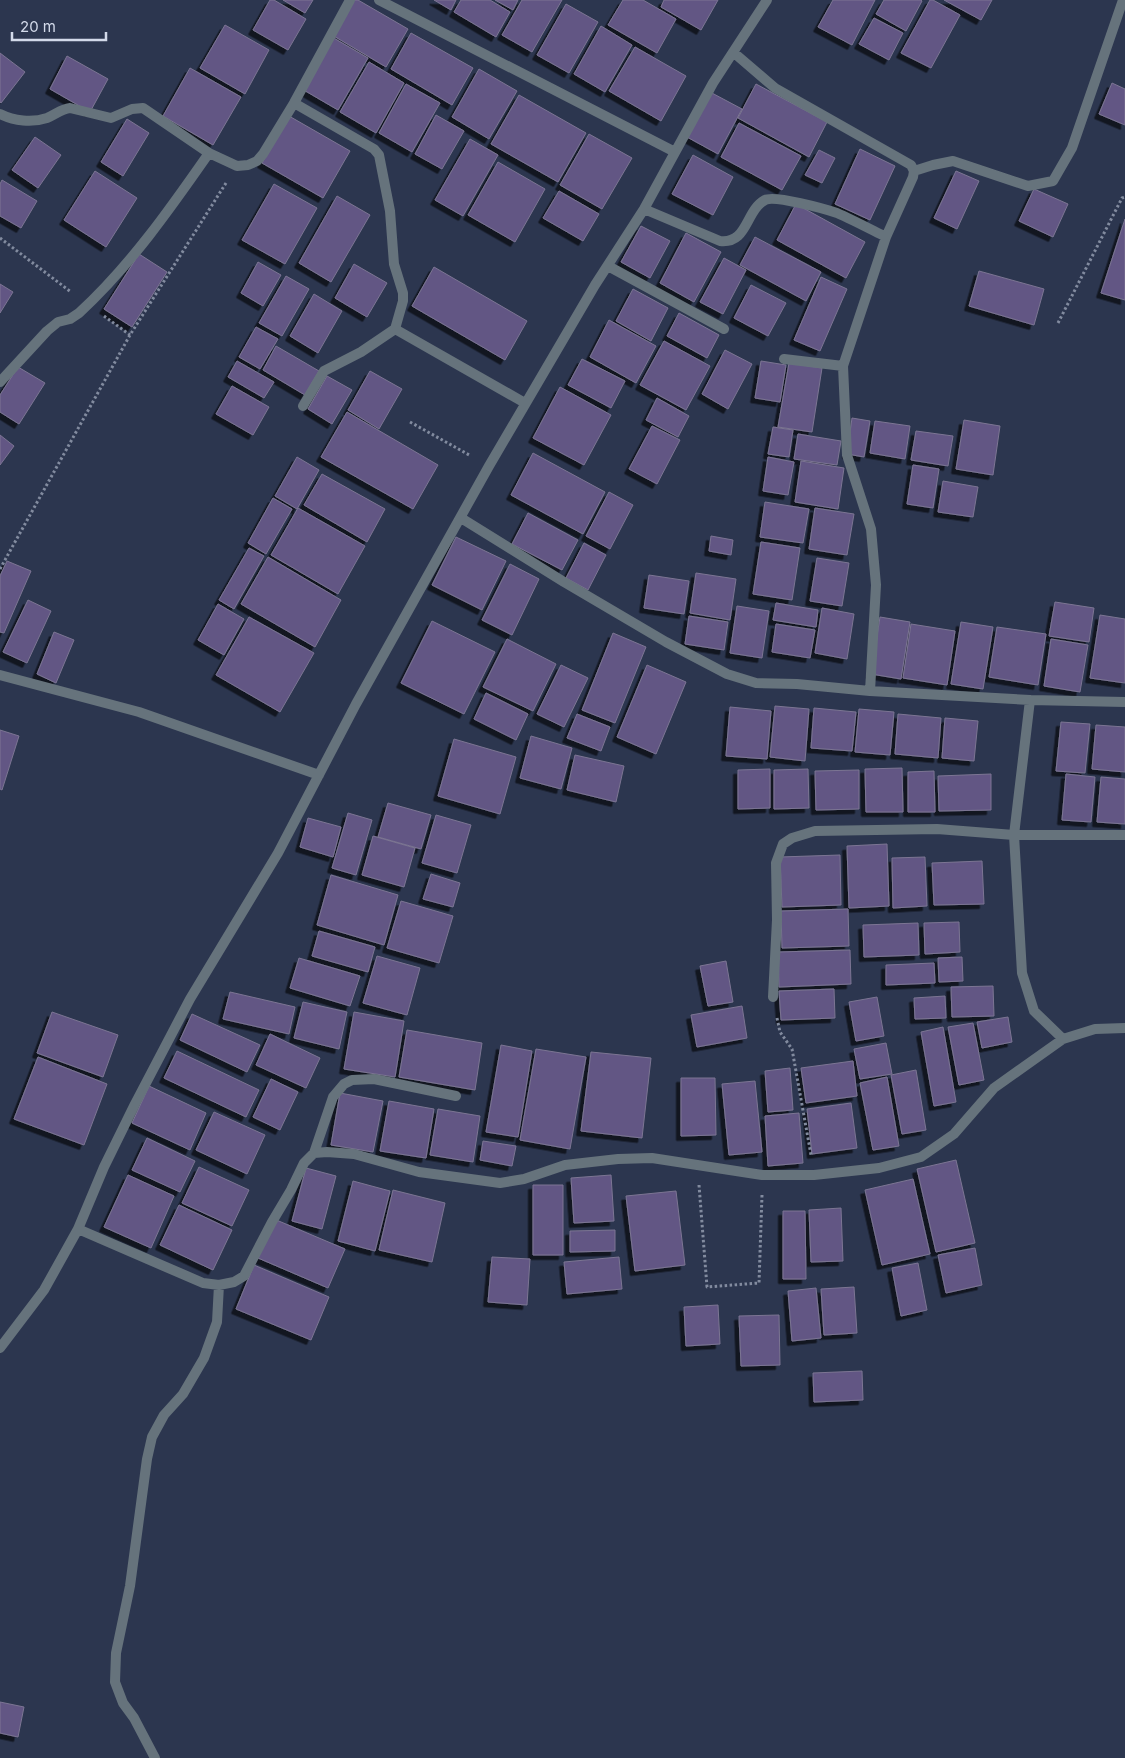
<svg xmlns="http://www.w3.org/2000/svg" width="1125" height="1758" font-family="Inter,sans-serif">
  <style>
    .building { fill: #625784; stroke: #7c7593; filter: url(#shadow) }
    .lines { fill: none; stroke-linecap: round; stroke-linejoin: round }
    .path { stroke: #828b9f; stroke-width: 3; stroke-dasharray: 2.5 2.5; stroke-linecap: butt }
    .minor { stroke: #66737c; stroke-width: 10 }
  </style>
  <defs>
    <filter id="shadow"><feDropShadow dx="-4.5" dy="4.5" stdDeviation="0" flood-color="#0009"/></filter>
  </defs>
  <rect width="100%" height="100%" fill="#2c364f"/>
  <path class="building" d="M270,0H274L306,19L288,50L253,30Z
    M283,0H313L305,13Z
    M352,0H358L408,29L386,67L332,35Z
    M434,0H456L451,10Z
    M461,0H490L510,12L496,37L454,12Z
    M495,0H518L513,10Z
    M522,0H562L532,52L502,35Z
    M623,0H643L676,19L657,53L608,25Z
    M664,0H718L701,30L661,7Z
    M833,0H875L852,45L818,27Z
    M884,0H921L922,1L906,31L876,14Z
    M930,0H933L960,15L931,68L901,53Z
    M944,0H992L981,20Z
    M566,4L598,22L569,73L537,55Z
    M874,18L903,33L889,60L859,44Z
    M225,25L269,50L245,94L200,68Z
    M601,26L632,45L605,92L574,74Z
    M411,33L473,68L452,105L391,69Z
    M332,37L368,58L338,110L302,89Z
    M635,47L686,76L661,121L609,91Z
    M0,53L25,72L1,103L0,102Z
    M67,56L108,79L90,112L50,89Z
    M369,62L404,83L376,133L340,112Z
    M190,68L241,97L213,145L163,116Z
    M479,69L517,91L489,139L452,117Z
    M1112,83L1125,89V125L1099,114Z
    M406,84L440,103L412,152L379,133Z
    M756,84L827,122L809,157L738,118Z
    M710,92L742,109L718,154L687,137Z
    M519,95L586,133L558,182L491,144Z
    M436,115L464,131L442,169L415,154Z
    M289,116L350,151L323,198L262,163Z
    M127,119L149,133L123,176L101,162Z
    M739,123L801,156L782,190L721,157Z
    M589,134L632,158L602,209L560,185Z
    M35,137L61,155L38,188L12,170Z
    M470,139L498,155L463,216L435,200Z
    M860,149L895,166L870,220L835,204Z
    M819,150L835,158L822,183L805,175Z
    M693,155L733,177L713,215L672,194Z
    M498,162L545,189L515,242L468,215Z
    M95,171L137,198L106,247L64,220Z
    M956,171L979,181L957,229L934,218Z
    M2,180L37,201L21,228L0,216V184Z
    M274,184L317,208L285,264L242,240Z
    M1034,189L1068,204L1053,237L1019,221Z
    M559,191L599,214L583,241L543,218Z
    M337,196L370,215L331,282L299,263Z
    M796,204L865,242L846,278L777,240Z
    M1125,219V300L1101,293Z
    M641,226L670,241L650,278L621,262Z
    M686,233L721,252L694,302L660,283Z
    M755,237L821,272L806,301L740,265Z
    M139,254L167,272L132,327L104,309Z
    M724,258L746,270L723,314L700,302Z
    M258,262L281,275L263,306L241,293Z
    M354,264L387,283L367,317L335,298Z
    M434,267L527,321L505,360L412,306Z
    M979,271L1044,289L1034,325L969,306Z
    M286,276L309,289L282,336L259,323Z
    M821,277L847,289L820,351L794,340Z
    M0,284L13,292L0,313Z
    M751,285L786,303L768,336L734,318Z
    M633,289L668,308L651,341L616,321Z
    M314,294L342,311L318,353L290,336Z
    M679,313L719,335L707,358L667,336Z
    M609,320L656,346L636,383L590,357Z
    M256,327L278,339L260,369L239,357Z
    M664,341L710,366L686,410L640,385Z
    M276,346L319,371L305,395L263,370Z
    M725,350L752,364L728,409L702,394Z
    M582,359L625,381L611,408L568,385Z
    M237,361L274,382L264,398L228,377Z
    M761,361L786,365L780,402L755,398Z
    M789,363L822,368L812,432L778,427Z
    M18,367L45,383L19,424L0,412V395Z
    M370,371L402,389L379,429L348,410Z
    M327,376L352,390L332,424L308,409Z
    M232,386L269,407L253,435L216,414Z
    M560,387L611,415L584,465L533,438Z
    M657,398L689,416L678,437L646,420Z
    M347,412L438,465L413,509L321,457Z
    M852,418L870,421L864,457L847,454Z
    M964,420L1000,426L993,475L956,469Z
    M875,421L910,426L905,459L870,453Z
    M652,426L680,440L657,484L629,469Z
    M773,427L793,430L789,457L768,454Z
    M916,431L953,436L948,466L911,460Z
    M798,434L841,441L837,465L794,459Z
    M0,435L14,446L0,465Z
    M533,453L605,492L583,534L511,495Z
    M297,457L319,470L297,509L275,496Z
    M768,457L794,462L788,495L763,491Z
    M801,461L844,468L838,509L795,502Z
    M913,465L939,469L933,508L907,504Z
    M322,474L385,509L367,542L304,505Z
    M943,481L978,487L973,517L938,512Z
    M609,492L633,505L610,549L586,536Z
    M273,498L292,509L266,554L248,543Z
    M765,502L809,509L803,543L760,537Z
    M298,508L365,546L338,594L271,555Z
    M815,508L854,514L847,555L809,549Z
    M528,513L578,540L562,570L512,544Z
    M711,536L733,540L731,555L709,551Z
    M456,537L506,561L482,610L432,585Z
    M761,542L800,548L792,600L753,594Z
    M584,543L606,555L588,590L566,578Z
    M249,548L264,556L234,609L219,600Z
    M268,557L341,600L315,647L241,604Z
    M817,558L849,563L842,606L810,601Z
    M7,561L31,571L4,633L0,632V576Z
    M510,564L539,579L512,635L482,620Z
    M696,573L736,579L730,620L690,613Z
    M649,575L689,581L684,614L644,608Z
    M28,600L51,611L27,663L3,652Z
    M1055,602L1094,608L1089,642L1049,636Z
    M776,603L818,610L816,627L773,620Z
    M218,604L244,619L224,655L198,640Z
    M737,606L769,611L762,658L730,653Z
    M822,608L854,614L847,659L815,653Z
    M1100,615L1125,619V683L1090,678Z
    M689,616L728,622L724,650L685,644Z
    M249,617L314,653L280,712L216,675Z
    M880,617L910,622L901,679L871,674Z
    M432,621L495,652L464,714L401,683Z
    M961,622L993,627L983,689L951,684Z
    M776,624L815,630L810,658L772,652Z
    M911,624L955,631L947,685L903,678Z
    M997,627L1046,634L1038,685L989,677Z
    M54,632L74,640L56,683L37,674Z
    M613,633L646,647L615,723L582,710Z
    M507,639L556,664L533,711L483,687Z
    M1051,639L1088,645L1080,692L1044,686Z
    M561,665L588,678L564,727L537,714Z
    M647,665L686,682L656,754L617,737Z
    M486,693L528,714L516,740L474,719Z
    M775,706L809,709L805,761L770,757Z
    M730,707L771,711L767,759L726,756Z
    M814,708L856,712L852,751L811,748Z
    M859,709L894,712L890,755L855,752Z
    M577,714L610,727L601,751L567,738Z
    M898,714L941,718L938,758L895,754Z
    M945,718L978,721L974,761L942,758Z
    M1061,722L1090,724L1085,773L1056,771Z
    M1096,725L1125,727V772L1092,769Z
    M0,730L19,736L2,790L0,789Z
    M531,736L572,748L561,789L520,778Z
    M454,739L516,757L500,814L438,796Z
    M575,755L624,766L616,802L567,790Z
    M902,768L903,812H866L865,769Z
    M770,769V808L738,809V770Z
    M808,769L809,808L774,809V770Z
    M859,770V809L816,810L815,771Z
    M934,771L935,812H908V772Z
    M991,774V810L939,811L938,776Z
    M1066,774L1095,777L1091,822L1062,820Z
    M1101,777L1125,779V824L1097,822Z
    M388,803L431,815L421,849L378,837Z
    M348,813L372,820L356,875L332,868Z
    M436,815L471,825L457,873L422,863Z
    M308,818L341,827L333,857L300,847Z
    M373,836L415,848L404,887L362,875Z
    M887,844L889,906L849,908L847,846Z
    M840,855L841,905L782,907L780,857Z
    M925,857L927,906L893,908L892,858Z
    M982,861L984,904L934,905L932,863Z
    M431,874L460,883L453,907L423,899Z
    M331,875L398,895L384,945L317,925Z
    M401,901L453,916L439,963L387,948Z
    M848,909L849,946L782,948L781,911Z
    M959,922L960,952L925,954L924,923Z
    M918,923L919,955L864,957L863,925Z
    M319,931L375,947L368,972L312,956Z
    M850,950L851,984L779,987L778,952Z
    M377,956L420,968L407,1015L363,1003Z
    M962,957L963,981L939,982L938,958Z
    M299,958L360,976L350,1006L290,988Z
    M726,961L733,1002L708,1006L700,966Z
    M934,963L935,983L886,985V965Z
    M993,986L994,1016L952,1017L951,987Z
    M834,989L835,1018L781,1020L779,991Z
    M230,992L295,1007L289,1034L223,1019Z
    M945,996L946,1018L915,1019L914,998Z
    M877,997L884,1036L856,1041L849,1002Z
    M303,1002L347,1012L339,1049L294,1038Z
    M742,1006L747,1038L697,1047L691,1015Z
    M52,1012L118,1035L103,1077L37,1053Z
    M354,1012L404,1021L395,1077L344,1069Z
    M192,1014L260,1045L247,1072L180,1040Z
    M1008,1017L1012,1042L982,1048L977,1022Z
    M973,1023L984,1080L959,1085L948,1027Z
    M943,1027L956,1102L934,1106L921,1032Z
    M407,1030L482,1043L475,1090L399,1077Z
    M270,1034L320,1058L306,1088L256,1065Z
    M886,1043L892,1074L860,1079L854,1049Z
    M501,1045L532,1051L518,1137L486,1132Z
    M536,1049L586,1057L570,1149L520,1140Z
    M177,1051L259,1090L246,1117L164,1078Z
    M591,1052L651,1058L642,1138L581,1131Z
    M38,1057L107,1084L84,1145L14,1119Z
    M853,1061L857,1096L806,1103L801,1068Z
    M790,1068L793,1110L768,1112L765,1071Z
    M916,1070L926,1130L902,1134L891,1075Z
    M887,1077L899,1146L873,1150L860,1083Z
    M681,1078H715L716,1135L681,1136Z
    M271,1079L298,1092L280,1130L253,1117Z
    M755,1081L762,1152L729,1155L722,1084Z
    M149,1086L206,1113L190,1150L132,1123Z
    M340,1093L383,1101L373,1152L331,1145Z
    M389,1101L434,1109L426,1158L380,1151Z
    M851,1103L857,1148L812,1154L807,1109Z
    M438,1109L480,1116L473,1162L430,1155Z
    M214,1112L265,1135L247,1174L196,1150Z
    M799,1113L803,1163L768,1166L765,1116Z
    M147,1138L195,1161L180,1192L132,1170Z
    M483,1141L516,1146L512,1166L480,1160Z
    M956,1160L975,1243L936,1252L917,1169Z
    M199,1167L249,1190L232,1226L182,1203Z
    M306,1168L336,1176L322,1229L292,1221Z
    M128,1175L174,1196L151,1248L104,1227Z
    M611,1175L614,1221L574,1223L571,1178Z
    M913,1179L930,1254L882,1265L865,1190Z
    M353,1181L390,1191L375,1251L338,1241Z
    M533,1185H563V1255H533Z
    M393,1190L445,1203L432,1262L379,1250Z
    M676,1191L685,1265L635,1271L626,1196Z
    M179,1205L232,1230L213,1270L160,1245Z
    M841,1208L843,1261L811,1262L809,1210Z
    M783,1211H805L806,1279H783Z
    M274,1219L345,1249L328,1288L258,1258Z
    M615,1230V1251L570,1252V1231Z
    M975,1248L982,1285L946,1293L938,1255Z
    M492,1257L530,1259L527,1305L488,1302Z
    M619,1257L622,1289L567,1294L564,1262Z
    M918,1263L927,1310L901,1316L892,1268Z
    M254,1265L329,1297L311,1340L236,1309Z
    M854,1287L857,1333L824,1335L821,1289Z
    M816,1288L821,1338L792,1341L788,1291Z
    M718,1305L720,1344L686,1346L684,1307Z
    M779,1315L780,1365L741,1366L739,1316Z
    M862,1371L863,1400L814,1402L813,1373Z
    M0,1702L24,1707L18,1737L0,1733Z"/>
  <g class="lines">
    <path class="path" d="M0,238L71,292
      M104,316L130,335
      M1058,323L1122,198L1125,197
      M410,422L471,456
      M0,569L130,335L226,183
      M777,1018L780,1032L792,1049L811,1155
      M699,1185L707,1287L759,1283L762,1195"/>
    <path class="minor" d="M379,0L675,152
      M733,52L775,88L911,165L914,171L913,177L886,237
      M294,103L374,149L379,155L390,211L394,264L403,293V301L395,329L361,352L324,371L303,406
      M0,114C14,121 32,123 47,118C55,115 61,109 70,108L111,118L132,109L143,108L209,153L237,166L248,165L257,161L263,154L294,103L350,0
      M914,171L933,165L953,161L1028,186L1053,181L1072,148L1123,0
      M644,209L720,241C748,244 745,211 765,200C775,195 825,209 837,213C853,220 870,229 886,237L843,366L847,455L871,529L876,585L870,691
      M608,266L724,329
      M395,329L525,403
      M784,359L843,366
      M0,382L47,331L58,322L70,319L79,313C130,266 170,209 209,153
      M461,518L564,582L666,642L727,674L756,683L797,684L870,691L1030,700L1125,702
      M0,675L139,712L319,775
      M1030,700L1014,835L1022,973L1034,1011L1063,1039
      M773,997L777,920L776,863L783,844L792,838L815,831L937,829L1014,835H1125
      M314,1153L333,1097L344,1084L352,1080L374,1079L456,1096
      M78,1229L203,1283L219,1285L234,1282L244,1276L272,1222L291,1190L304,1163L314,1153L327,1152L354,1154L419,1172L500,1183L524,1179L565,1165L618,1159L652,1158L762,1175H814L879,1168L921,1157L954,1134L994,1088L1063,1039L1095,1029L1125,1028
      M0,1348L44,1290L78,1229L104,1167L135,1104L190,999L278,853L356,704L489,466L595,285L644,209L713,83L767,0
      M155,1758L134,1718L123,1703L115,1682L116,1653L130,1586L147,1459L152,1437L164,1415L183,1394L204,1358L217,1322L219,1285"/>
  </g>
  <path d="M12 32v8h94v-8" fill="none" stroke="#d3daea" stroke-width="2.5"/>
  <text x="20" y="32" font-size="15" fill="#d3daea" stroke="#2c364f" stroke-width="4" paint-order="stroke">20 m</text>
</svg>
